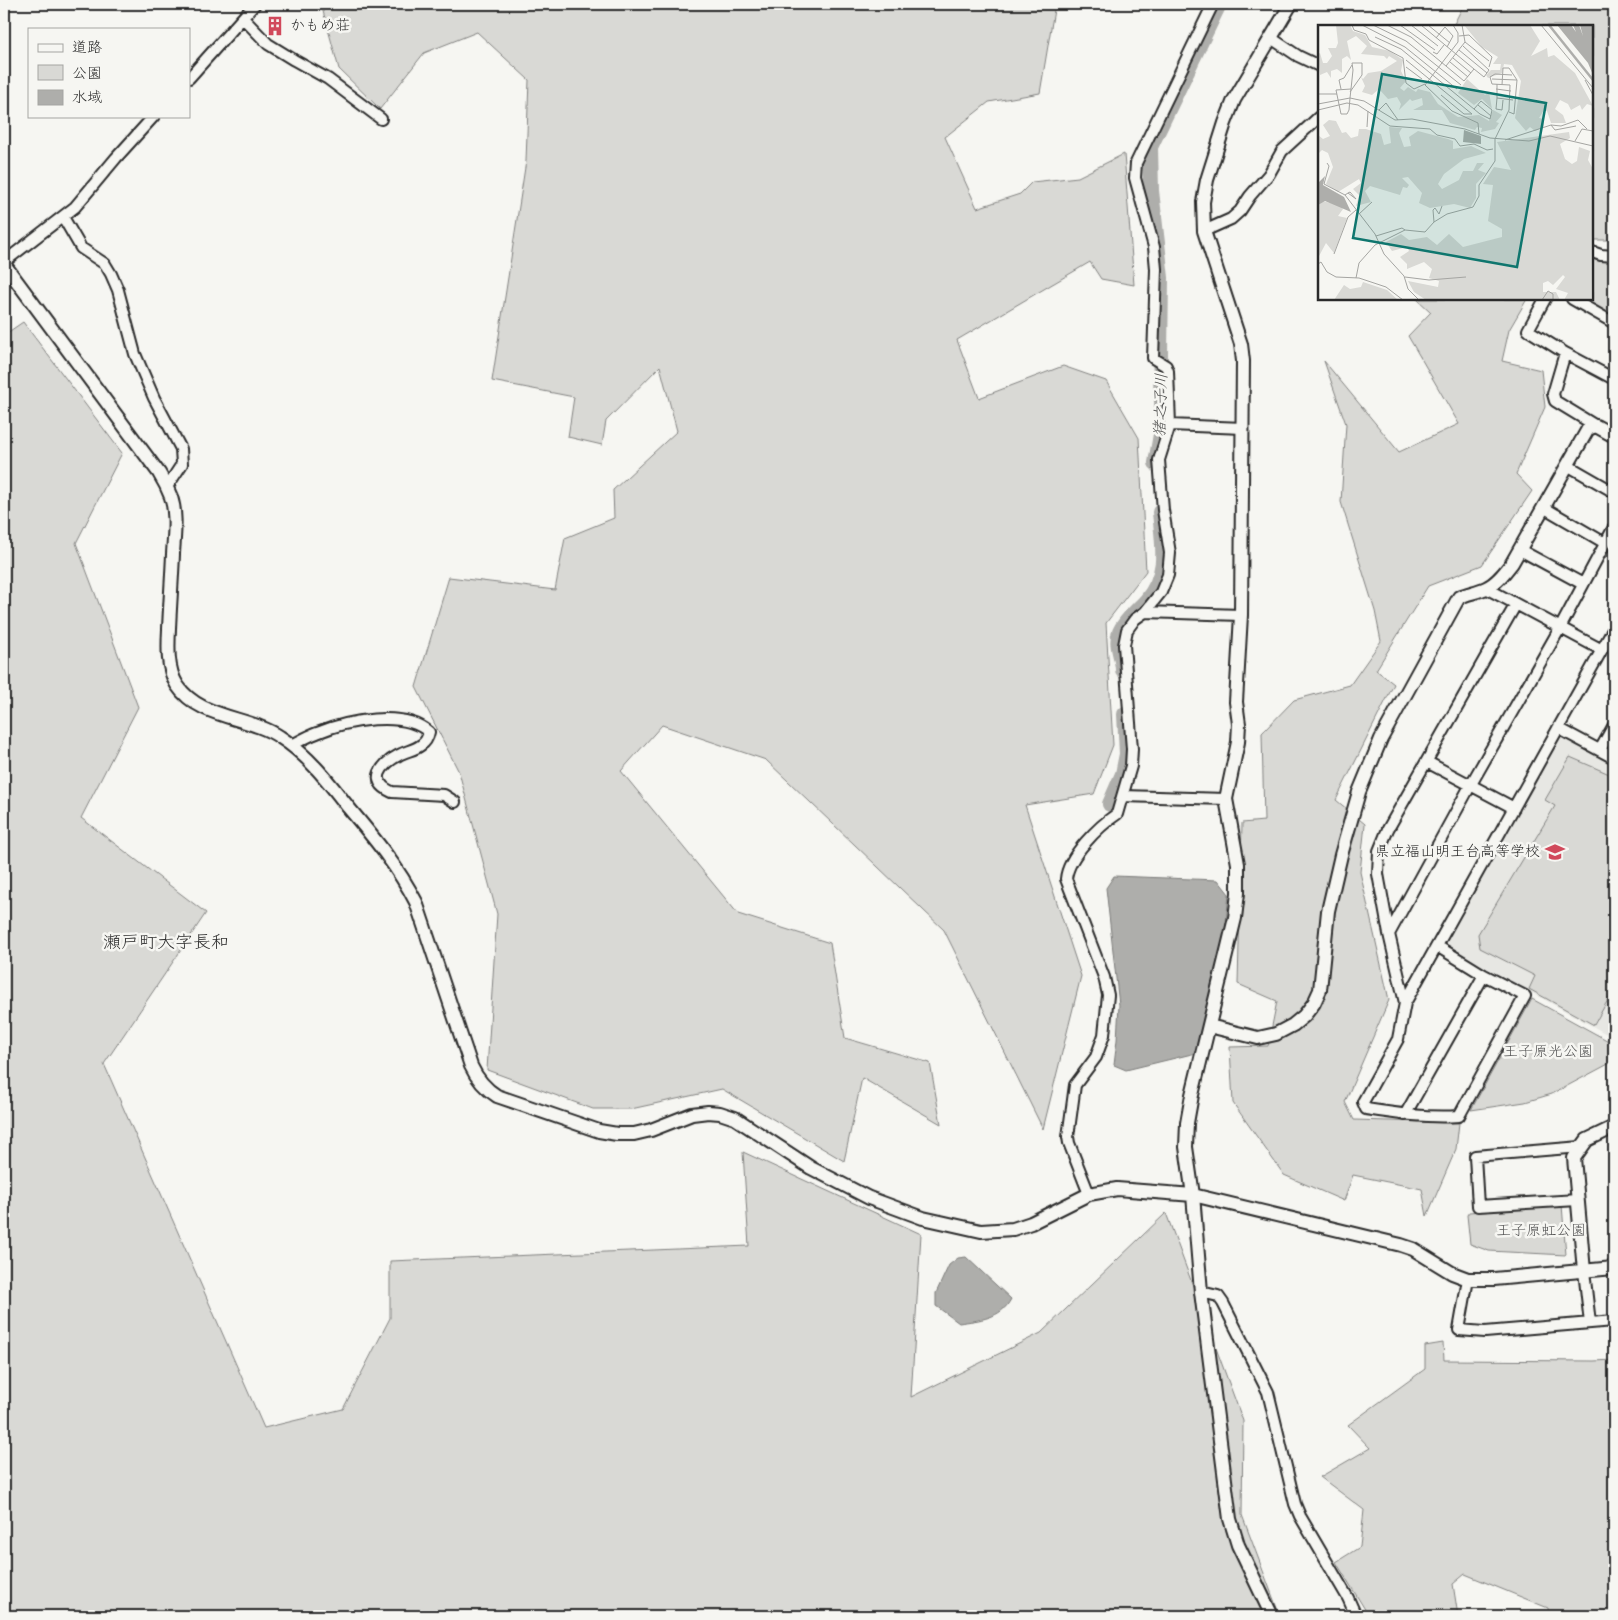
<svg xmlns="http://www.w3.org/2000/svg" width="1618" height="1620" font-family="Mynerve,'Klee One',sans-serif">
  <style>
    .built { fill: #e7e7e3 }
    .green { fill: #d9d9d5; stroke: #828280 }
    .water { fill: #aeaeab; stroke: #7a7a78 }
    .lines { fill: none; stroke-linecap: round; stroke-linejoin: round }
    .river { stroke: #aeaeab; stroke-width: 16 }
    .minor-casing { stroke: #2b2b2b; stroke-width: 14 }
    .tertiary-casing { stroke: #2b2b2b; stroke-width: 16 }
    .minor { stroke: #f6f6f2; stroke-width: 10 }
    .tertiary { stroke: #f6f6f2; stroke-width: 12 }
    .labels { text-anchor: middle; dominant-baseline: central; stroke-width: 5; stroke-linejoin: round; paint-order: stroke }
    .poi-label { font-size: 15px; fill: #2b2b2b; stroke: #f6f6f2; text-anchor: start }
    .park-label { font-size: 15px; fill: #565656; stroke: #f6f6f2 }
    .water-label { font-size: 16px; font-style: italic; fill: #525251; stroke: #f6f6f2 }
    .quarter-label { font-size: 18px; fill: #2b2b2b; stroke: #f6f6f2 }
    .inset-river { fill: none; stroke: #aeaeab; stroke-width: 2.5 }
    .inset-road { fill: none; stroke: #a5a5a2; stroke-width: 1 }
    .view { fill: #0f766e; fill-opacity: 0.15; stroke: #0f766e; stroke-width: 2.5 }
    .inset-edge { fill: none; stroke: #2b2b2b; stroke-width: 2.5 }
  </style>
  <rect width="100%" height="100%" fill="#f6f6f2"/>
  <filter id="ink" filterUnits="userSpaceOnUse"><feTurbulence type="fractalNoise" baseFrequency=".02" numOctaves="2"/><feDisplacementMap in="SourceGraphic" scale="10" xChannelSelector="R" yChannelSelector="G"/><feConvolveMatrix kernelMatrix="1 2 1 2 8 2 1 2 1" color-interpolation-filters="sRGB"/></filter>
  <g filter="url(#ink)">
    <path class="built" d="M1566,737L1614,764V1038L1449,947L1447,940L1559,738Z"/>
    <path class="green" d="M321,4H1055L1040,93L989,102L945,137L977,208L1020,194L1032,182L1078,177L1124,154L1134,285L1101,279L1090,262L957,340L979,398L1063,366L1106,381L1139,438L1146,571L1106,623L1113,745L1094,794L1025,805L1081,976L1043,1129L944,930L766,760L662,725L621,771L738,914L830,943L845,1038L930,1063L941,1124L862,1078L844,1161L722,1089L631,1109H593L487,1070L497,914L459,772L416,687L449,577L555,590L565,538L614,518L613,490L677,431L660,366L606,421L602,445L568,437L574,397L492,381L526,161L529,80L477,32L424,53L380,109L339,69Z
      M1464,4H1614V240H1592V26H1453Z
      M1592,256L1598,259L1614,261V318L1580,299H1592Z
      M1417,299H1527L1509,330L1502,361L1541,370L1545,407L1516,474L1532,491L1482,565L1428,586L1376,670L1394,684L1336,800L1365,824L1360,872L1389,1000L1345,1102L1354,1120L1459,1123L1456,1149L1427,1216L1422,1189L1353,1175L1344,1201L1284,1175L1233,1103L1230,1047L1268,1046L1277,1001L1238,984L1242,823L1264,821L1262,733L1294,700L1350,685L1381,641L1375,611L1341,502L1346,424L1324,361L1399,452L1459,424L1408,336L1431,312Z
      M23,322L122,453L76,543L138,707L81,818L206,913L104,1064L264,1428L343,1409L390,1318V1261L749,1246L743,1152L921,1234L911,1397L1041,1333L1166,1213L1243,1421L1242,1515L1280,1616H4V540L10,534L4,522V335Z
      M1570,757L1614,776V989L1594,1025L1529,989L1535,976L1480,948L1478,934L1555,806L1545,800Z
      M1532,999L1614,1044V1061L1552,1094L1525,1102L1471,1110Z
      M1562,1205L1566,1255L1489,1251L1470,1244L1467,1215L1469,1212Z
      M1443,1343L1444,1360L1594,1361L1614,1360V1616H1549L1548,1608L1465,1574L1453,1584L1458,1616H1369L1336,1562L1360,1547L1364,1510L1320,1477L1370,1448L1348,1425L1425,1369V1346Z"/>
    <path class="water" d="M1114,876L1218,880L1229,894L1225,932L1196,1053L1126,1070L1114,1065L1117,1040L1119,1005L1106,888Z
      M966,1257L1011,1299C1001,1319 979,1320 959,1323L936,1306V1293L949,1265L958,1258Z"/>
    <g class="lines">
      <path class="river" d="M1156,463L1163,423L1160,355L1161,278L1151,191L1150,147L1219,4
        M1123,670C1123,657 1115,645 1120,632C1125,620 1138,610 1147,600C1170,572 1163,545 1160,512
        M1110,804L1123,774L1127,754L1125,714"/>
      <defs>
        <path id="minor" d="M243,18L268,44L294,60L328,79L381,119
          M1271,38L1298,56L1319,66
          M189,78L255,4
          M63,217L81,248L105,264L111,274L118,290L135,354L154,398L181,449L182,464L167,487
          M1204,231L1231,219L1240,211L1250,196L1269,174L1282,151L1319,117
          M1592,252L1601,255L1614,256
          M4,262L75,207L116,158L154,116
          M1545,299L1528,330L1565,353L1553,394L1555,401L1596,426
          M1572,299L1614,323
          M1565,353L1614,379
          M1170,425L1243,428
          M1567,465L1614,492
          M1543,507L1605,543
          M1520,550L1583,584
          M1486,588L1602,650
          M1145,612L1241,615
          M1558,728L1614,758
          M292,745C300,741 308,736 317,733C346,721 403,709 429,732C428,737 426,742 421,745C415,750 406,751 399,755C382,764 367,781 392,792L444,795L455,802
          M1600,750L1614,725
          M1427,762L1514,808
          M1123,796L1226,799
          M1389,934L1470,786L1560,628L1614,527
          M1437,946L1484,975L1525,996L1459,1116C1427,1118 1398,1114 1366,1109L1363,1102L1398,1039L1405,1003L1614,628
          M1405,1003L1389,934L1378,874L1379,851L1388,829L1516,604
          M1405,1115L1484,975
          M1089,1194L1069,1143L1068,1137L1075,1085L1096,1057L1104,1035L1108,995L1104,977L1066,879C1068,856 1099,826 1117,814L1131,766L1132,749L1124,645L1127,630L1135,619L1145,612L1161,592L1168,575L1170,553L1163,510L1159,460L1170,425L1168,371L1166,366L1153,358L1156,269L1154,247L1135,178L1136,163L1213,4
          M1578,1200L1478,1206L1475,1156L1581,1147
          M1584,1271L1590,1323
          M1468,1279L1459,1330L1485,1332L1614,1321
          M1201,1292L1218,1296L1223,1303L1268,1392L1295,1504L1300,1516L1348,1598L1356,1616"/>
        <path id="tertiary" d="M4,264L159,473C164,481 168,489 171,497C177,515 174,535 173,554C172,579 170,604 169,629C168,647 167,669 177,685C199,719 249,716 280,737C308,755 328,781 348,807C374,838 398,867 416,902L471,1066C477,1079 484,1088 497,1096L599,1131L617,1134H634L651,1130L692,1114L708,1112L720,1113L735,1118L811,1168L869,1198L923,1218L981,1231L1013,1229L1031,1223L1089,1194L1117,1189L1193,1195L1401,1245L1413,1249L1452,1273L1468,1279H1494L1614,1268
          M1209,1026L1258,1038L1276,1034L1293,1025L1304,1016L1314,1003L1320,990L1328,911L1341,855L1359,792L1381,739L1459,597C1469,593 1477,592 1486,588C1497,583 1505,572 1512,563L1588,429L1596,426L1614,436
          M1584,1271L1574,1158L1587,1140L1614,1127
          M1272,1616L1238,1545L1230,1519L1201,1292L1193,1195L1186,1147L1187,1123L1192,1095L1235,918L1238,893V864L1226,799L1238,742L1239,724L1236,702L1241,615L1243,361L1241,344L1204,231L1203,202L1207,180L1225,123L1234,100L1291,4"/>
      </defs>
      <use href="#minor" class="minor-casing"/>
      <use href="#tertiary" class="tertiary-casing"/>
      <use href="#minor" class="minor"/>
      <use href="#tertiary" class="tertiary"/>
    </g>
  </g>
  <defs>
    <symbol id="building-bare" viewBox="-9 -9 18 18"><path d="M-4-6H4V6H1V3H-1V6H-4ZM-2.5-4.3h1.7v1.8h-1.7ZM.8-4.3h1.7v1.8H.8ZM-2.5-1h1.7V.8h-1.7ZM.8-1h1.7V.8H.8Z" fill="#d1495b" stroke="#f6f6f2" stroke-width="2.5" paint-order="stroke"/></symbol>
    <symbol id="school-bare" viewBox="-9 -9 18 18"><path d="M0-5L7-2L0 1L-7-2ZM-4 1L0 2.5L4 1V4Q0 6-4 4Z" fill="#d1495b" stroke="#f6f6f2" stroke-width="2.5" paint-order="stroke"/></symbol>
  </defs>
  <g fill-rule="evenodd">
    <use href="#building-bare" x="261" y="12" width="28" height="28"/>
    <use href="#school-bare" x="1541" y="838" width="28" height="28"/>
  </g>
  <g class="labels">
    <g class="poi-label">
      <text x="290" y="26">かもめ荘</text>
      <text x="1540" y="852" text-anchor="end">県立福山明王台高等学校</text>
    </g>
    <g class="park-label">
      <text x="1548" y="1052">王子原光公園</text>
      <text x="1541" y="1231">王子原虹公園</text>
    </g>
    <g class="water-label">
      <text transform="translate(1161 405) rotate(-88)">猪之子川</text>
    </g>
    <g class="quarter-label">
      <text x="166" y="943">瀬戸町大字長和</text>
    </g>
  </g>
  <g transform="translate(1318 25)">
    <rect width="275" height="275" fill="#f6f6f2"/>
    <path d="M18,0H32L35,6L47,10L54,22L72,26L85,35L83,46L88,56L82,63L86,66L90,62L98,67L100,64L112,67L120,79L140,92L161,90L171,96L175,85L177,86L184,90L178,97L181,98L177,104L163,107L164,103L159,102L157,105L132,98L124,85H95L105,80L104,73L94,76L92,74L81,85L83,79L79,72L70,74L61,64L54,70L44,67L47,61L43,52L45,54L50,48L63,46L79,36L71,31L69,34L66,31L43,29L49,21L38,11L29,16L33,35L29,31L24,34V48L19,44L13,46V53L9,47L2,50L0,29L2,28L5,38H9L14,31L10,23H18L20,18ZM146,0H212L222,16L213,31L229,23L230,32L236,30L257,48L275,81L269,79L264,85L262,80L253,85L250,79L242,75L237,84L245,90L248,98H233L229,86L226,85L221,93L226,94V102L217,106L212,102L208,106L197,93L203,56L194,40L186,39L184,48L170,53L168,50L173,45H182L183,39H175L180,32L164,22ZM149,54L167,70L171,67L174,84L164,74L156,80L140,68ZM11,95L18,96L24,108L28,107L33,113L40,111L41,104H48L63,109L66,120L73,118L71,102L84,103L81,108L86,122L93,121L91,112L100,106L130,114L135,116V124L153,121L168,128L146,134L126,149L120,159L124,164L141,155L145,146H155L159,138H166L160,145L168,148L158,159V173L152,183L136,179L112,183L101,178L104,168L90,152L84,153L91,160L89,163L85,162L82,170L52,161L47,166L53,177L38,181L41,170L35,164L43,158L41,154L20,167L8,159L15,142L10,128L4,125L0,129V110L5,114L12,111L5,100ZM251,107L252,113L242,119L247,134L254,139L259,136L261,122L272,126L270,135L275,144L273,275H246L250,268L238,264L247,252L245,250L235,260L230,256L225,258V267H238L242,275H108L96,267L90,256L120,262L121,256L111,253L114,244L106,237L89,244V239L82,232L91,226L89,222L74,226L68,217L83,209L91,215L109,212L119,220L131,209L145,222L184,212V204L170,196L175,160L165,159L176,142L193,145L179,117ZM4,176L22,180L25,184L20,191L29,193L16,228L8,218L0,233V180ZM45,257L69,265L80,275H16L26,260L32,264L43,262Z" fill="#d9d9d5"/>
    <path d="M239,0H253L258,7L255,0H261L265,11L262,0H275V50L270,38ZM146,105L163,111V119L145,117ZM7,151L5,160L26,172L33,187L7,176L0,180V158Z" fill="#aeaeab"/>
    <path class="inset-river" d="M231,0L275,55"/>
    <path class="inset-road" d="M34,0L36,5L48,9L51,15L85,33L88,58L96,64L107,59M44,0L87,22L139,64M55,0L88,16L143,60M69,0L93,12L146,56M82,0L117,25M93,0L120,21M103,0L156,44M110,0L132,18M135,0L140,8V17L107,60L134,86L160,98L161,109M223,0L275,63M141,11L151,10L174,32L171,42M57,12L83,24L162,89L172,94L174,85L163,76L156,84M118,13L127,2L135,11L129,22M147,17L171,36M145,21L171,45L166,52L156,44L146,56M141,25L169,48M115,27L119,29L126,20M135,33L153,48M88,35L154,89M132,37L150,52M128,41L147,17L144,0M88,42L104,54M174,54L199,55M267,55L275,70M179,59V73L195,75M184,60L185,43H191L199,55L196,89L191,87M23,64L21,55L26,53L34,40M178,64L193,66M32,67L44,50V38H34L35,45L33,64L32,73L31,85L29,89H23L18,65L33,64M0,69H19M123,70L146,89H154M179,73L178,84L184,85L185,75M0,79L32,73L46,76L77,95L94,94L147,104L172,113L211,116L232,111L275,121M160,80L173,91M0,85L29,78L40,80L72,101L112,104L119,110L137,114L142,121L156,119L169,125L175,124M61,85L68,78L80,95M233,100L243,101L260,95L269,104M49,102L50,86M187,115L233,100L237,105L258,101M257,116L264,104L275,106M9,138L11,141L6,159L27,170L57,209L66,229L86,251L90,264L101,275M27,170L30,168L32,167L38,174L30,168M41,189L54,177M116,197L115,185L117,183L121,189L124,181M58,211L84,203L87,205M16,229L30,192L38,185M0,239L3,237L9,247L18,252L41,253L68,262L85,275M87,252L111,255L148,252M38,253L41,238L57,220L87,205L107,207L116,197L129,189L155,182L161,171V160L177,136V114L191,85L192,60L174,59L172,52L177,49L194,50M224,275L230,266L235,269V275"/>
    <path class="view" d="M64,49L228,78L199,242L35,213Z"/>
    <rect width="275" height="275" class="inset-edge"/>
  </g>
  <rect width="1618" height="1620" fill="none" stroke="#f6f6f2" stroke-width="20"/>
  <rect x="10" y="10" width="1598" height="1600" fill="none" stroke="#2b2b2b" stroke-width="2" filter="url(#ink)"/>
  <rect x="28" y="28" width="162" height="90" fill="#f6f6f2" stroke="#a5a5a2"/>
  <rect x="38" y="44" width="25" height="8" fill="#f6f6f2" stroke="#a5a5a2"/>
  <text x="72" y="52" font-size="15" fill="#2b2b2b">道路</text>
  <rect x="38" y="65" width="25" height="15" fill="#d9d9d5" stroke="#a5a5a2"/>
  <text x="72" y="78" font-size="15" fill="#2b2b2b">公園</text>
  <rect x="38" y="90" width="25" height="15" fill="#aeaeab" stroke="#a5a5a2"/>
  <text x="72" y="102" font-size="15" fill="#2b2b2b">水域</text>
</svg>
